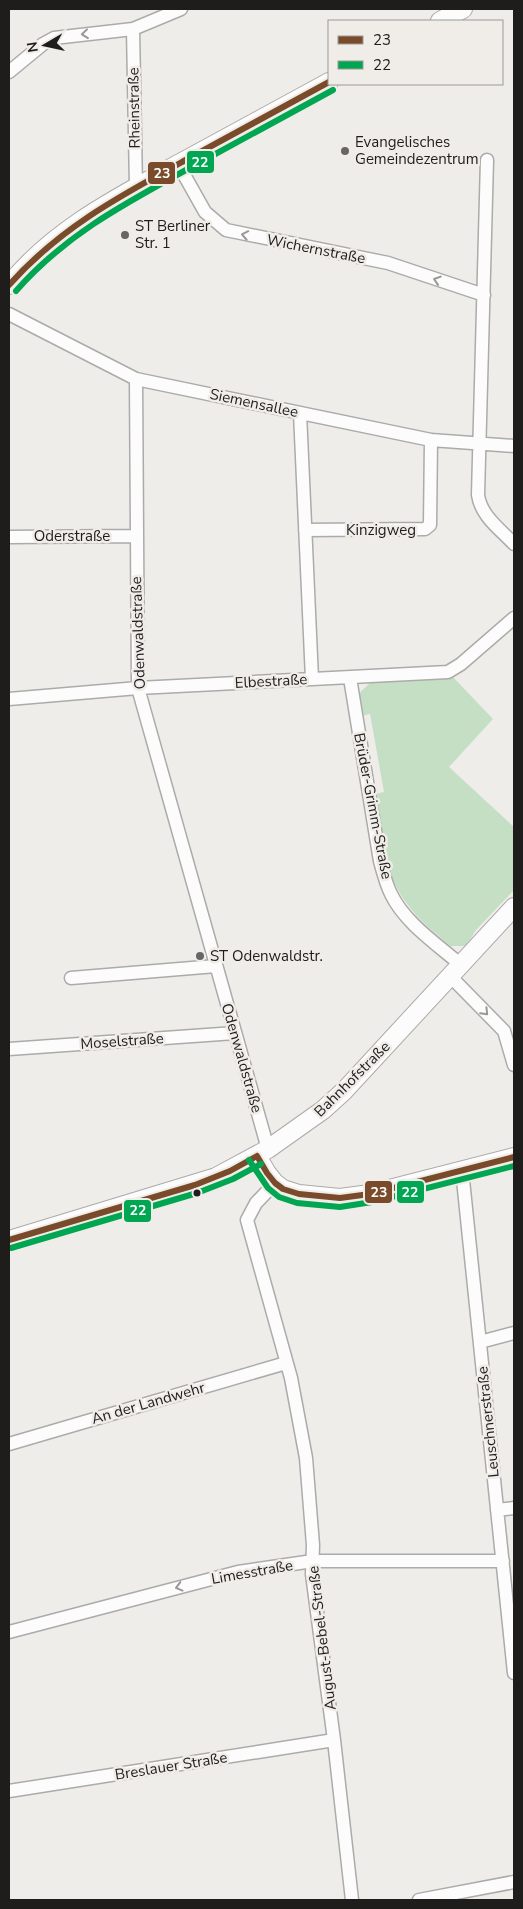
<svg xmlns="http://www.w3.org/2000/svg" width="523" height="1909" font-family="'Nunito Sans',sans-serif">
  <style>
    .green { fill: #c5dfc5 }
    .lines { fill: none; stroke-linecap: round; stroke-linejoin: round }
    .street-casing { stroke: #acaba9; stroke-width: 15 }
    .secondary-casing { stroke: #acaba9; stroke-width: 20 }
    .street { stroke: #fdfcfc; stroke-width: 12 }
    .secondary { stroke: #fdfcfc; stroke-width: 18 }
    .bus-1-casing { stroke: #f0ede9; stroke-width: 10 }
    .bus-2-casing { stroke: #f0ede9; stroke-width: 10 }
    .bus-1 { stroke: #7a4b2a; stroke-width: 6 }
    .bus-2 { stroke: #00a651; stroke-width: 6 }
    .oneway { stroke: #999897 }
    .poi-dot { fill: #676664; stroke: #f0ede9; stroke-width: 2 }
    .bus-dot { fill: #1e1d1c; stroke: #f0ede9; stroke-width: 2 }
    .labels { text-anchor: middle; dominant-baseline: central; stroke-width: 5; stroke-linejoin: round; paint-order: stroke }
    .street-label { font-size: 15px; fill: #1e1d1c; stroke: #f0ede9 }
    .poi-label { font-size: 15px; fill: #1e1d1c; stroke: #f0ede9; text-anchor: start }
    .line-badge { stroke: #f0ede9; stroke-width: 2 }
    .badge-label { font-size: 14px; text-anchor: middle; font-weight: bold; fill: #fff }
  </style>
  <rect width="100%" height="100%" fill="#efedea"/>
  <path class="green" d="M453,677L493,719L449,767L514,827V890L476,930L466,946H450C436,933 419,921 408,905C383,873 381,833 375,794L384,792L370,714L361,716L357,695L370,683Z"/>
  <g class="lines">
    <defs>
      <path id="street" d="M133,29L136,188
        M9,72L43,44L54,38L133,29L181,9
        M487,160L478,495C481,516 500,529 514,544
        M178,164L205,212L226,230L388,263L484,295
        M9,314L136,379L431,440L514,446
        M136,379L138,688L268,1149
        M300,413L312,679
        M305,530L425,529L430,525L431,440
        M9,537L136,536
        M350,678L380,861C383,872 386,884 391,894C405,923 437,944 461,965
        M9,699L138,688L448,672L461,664L514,618
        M451,977L504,1031L514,1065
        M71,978L216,966
        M9,1049L235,1033
        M462,1170L514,1673
        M275,1183L256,1203L247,1220L291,1378L306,1458L313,1545L312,1574L334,1740L352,1900
        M480,1342L514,1333
        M9,1444L286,1363
        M497,1510L514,1508
        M9,1632L238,1572L313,1561H503
        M9,1791L334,1740
        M419,1900L514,1882"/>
      <path id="secondary" d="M440,21L463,9
        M9,285C54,229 120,196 182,162C231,135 280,109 329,82
        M257,1156L267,1173L275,1183L283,1189L299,1194L340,1198L370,1194L514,1157
        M9,1240L216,1177L268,1149L323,1110L344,1091L514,907"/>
    </defs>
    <use href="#street" class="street-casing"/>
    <use href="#secondary" class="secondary-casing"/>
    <use href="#street" class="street"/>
    <use href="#secondary" class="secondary"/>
    <defs>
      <path id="bus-1" d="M9,285C59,229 116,198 182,162C231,135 280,109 329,82
        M257,1156L267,1173L275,1183L283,1189L299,1194L340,1198L370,1194L514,1157
        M9,1240L195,1185L230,1171L257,1156"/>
      <path id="bus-2" d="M16,291C64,236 122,205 186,170C235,143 284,117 333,90
        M249,1160L268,1188L279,1197L297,1203L340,1207L372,1202L514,1166
        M11,1248L197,1193L233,1179L261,1164"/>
    </defs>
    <use href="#bus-1" class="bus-1-casing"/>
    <use href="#bus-2" class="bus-2-casing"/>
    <use href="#bus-1" class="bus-1"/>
    <use href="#bus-2" class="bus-2"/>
  </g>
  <defs><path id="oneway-chevron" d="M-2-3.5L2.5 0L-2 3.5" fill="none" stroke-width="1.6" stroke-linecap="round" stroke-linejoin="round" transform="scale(1.25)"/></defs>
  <g class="oneway">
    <use href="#oneway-chevron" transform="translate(85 34) rotate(174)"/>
    <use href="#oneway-chevron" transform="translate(245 235) rotate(-169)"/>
    <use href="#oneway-chevron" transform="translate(437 280) rotate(-162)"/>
    <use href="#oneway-chevron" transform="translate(485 1012) rotate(46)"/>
    <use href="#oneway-chevron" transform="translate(179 1587) rotate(165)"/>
  </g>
  <g class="poi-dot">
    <circle cx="345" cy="151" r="5"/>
    <circle cx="125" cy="235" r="5"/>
    <circle cx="200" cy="956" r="5"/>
  </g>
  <circle class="bus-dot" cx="197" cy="1193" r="4.5"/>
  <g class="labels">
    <g class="street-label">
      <text transform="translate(134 108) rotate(-91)">Rheinstraße</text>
      <text transform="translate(316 249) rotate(11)">Wichernstraße</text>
      <text transform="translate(254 403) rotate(12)">Siemensallee</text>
      <text x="381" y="530">Kinzigweg</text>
      <text x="72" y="536">Oderstraße</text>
      <text transform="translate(138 633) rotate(-92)">Odenwaldstraße</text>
      <text transform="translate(271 681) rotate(-3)">Elbestraße</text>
      <text transform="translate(373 806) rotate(79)">Brüder-Grimm-Straße</text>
      <text transform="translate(122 1041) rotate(-4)">Moselstraße</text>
      <text transform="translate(242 1058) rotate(74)">Odenwaldstraße</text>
      <text transform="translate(352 1079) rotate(-45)">Bahnhofstraße</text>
      <text transform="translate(148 1403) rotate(-16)">An der Landwehr</text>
      <text transform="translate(488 1422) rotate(-96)">Leuschnerstraße</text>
      <text transform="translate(252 1572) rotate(-10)">Limesstraße</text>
      <text transform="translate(322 1638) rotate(-97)">August-Bebel-Straße</text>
      <text transform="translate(171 1766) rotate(-9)">Breslauer Straße</text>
    </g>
    <g class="poi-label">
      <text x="355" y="142">Evangelisches<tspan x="355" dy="17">Gemeindezentrum</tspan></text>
      <text x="135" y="226">ST Berliner<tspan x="135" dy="17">Str. 1</tspan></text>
      <text x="210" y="956">ST Odenwaldstr.</text>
    </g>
  </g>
  <g class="line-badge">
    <rect x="186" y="150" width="29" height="24" rx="5" fill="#00a651"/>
    <rect x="147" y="161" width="29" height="24" rx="5" fill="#7a4b2a"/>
    <rect x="364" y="1180" width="29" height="24" rx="5" fill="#7a4b2a"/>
    <rect x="396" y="1180" width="29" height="24" rx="5" fill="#00a651"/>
    <rect x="123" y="1199" width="29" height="24" rx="5" fill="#00a651"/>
  </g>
  <g class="badge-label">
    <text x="200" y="167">22</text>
    <text x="162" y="178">23</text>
    <text x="379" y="1197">23</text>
    <text x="410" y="1197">22</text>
    <text x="138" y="1215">22</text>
  </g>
  <rect width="523" height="1909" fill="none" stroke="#1e1d1c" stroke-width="20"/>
  <rect x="328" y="20" width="175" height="65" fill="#f0ede9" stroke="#9c9a97"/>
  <rect x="338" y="36" width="25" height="8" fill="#7a4b2a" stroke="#9c9a97"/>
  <text x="373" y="45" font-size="15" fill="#1e1d1c">23</text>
  <rect x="338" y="61" width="25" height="8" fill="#00a651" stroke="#9c9a97"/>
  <text x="373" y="70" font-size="15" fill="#1e1d1c">22</text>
  <g transform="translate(45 45) rotate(261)" stroke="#f0ede9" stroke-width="4" paint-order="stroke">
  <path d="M0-4L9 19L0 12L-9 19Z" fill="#1e1d1c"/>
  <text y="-8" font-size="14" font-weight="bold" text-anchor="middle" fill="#1e1d1c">N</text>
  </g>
</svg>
